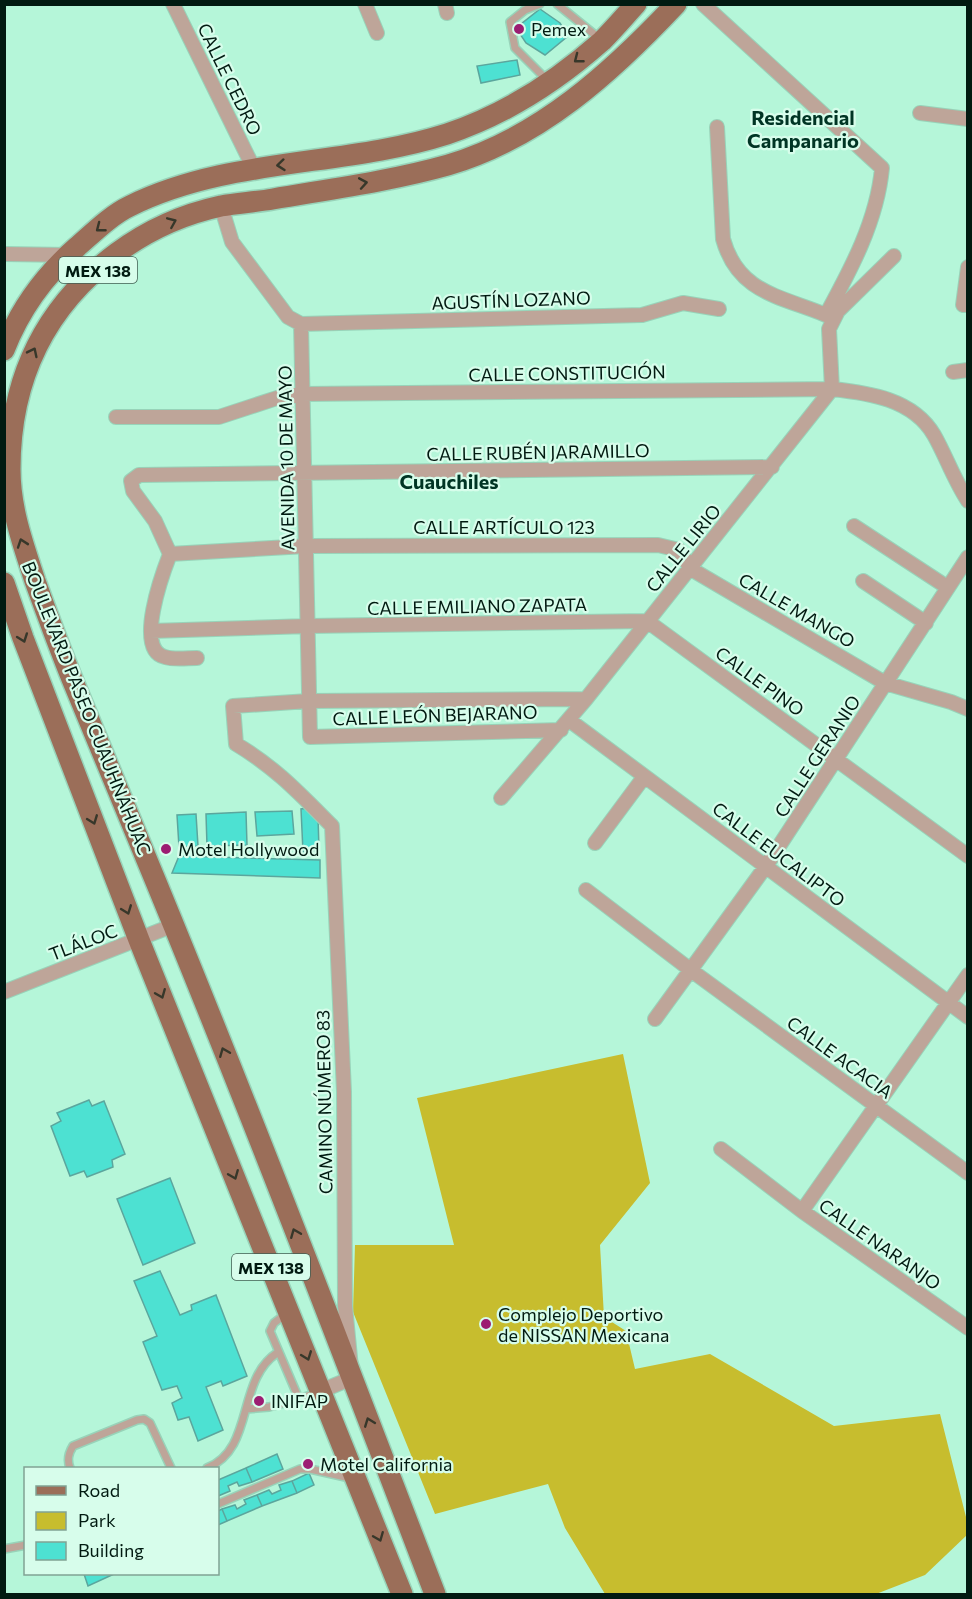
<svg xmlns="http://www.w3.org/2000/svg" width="972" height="1599" font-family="Commissioner,sans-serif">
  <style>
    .green { fill: #c7bd2e }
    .building { fill: #4de1d2; stroke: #5ba69d; stroke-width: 1.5 }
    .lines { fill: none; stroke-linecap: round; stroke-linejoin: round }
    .lane-casing { stroke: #98d3b9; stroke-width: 10 }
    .street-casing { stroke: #98d3b9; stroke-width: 16 }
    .primary-casing { stroke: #98d3b9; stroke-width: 24 }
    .lane { stroke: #bea599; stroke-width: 7 }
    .street { stroke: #bea599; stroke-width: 14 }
    .primary { stroke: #9b6e59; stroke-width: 21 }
    .oneway { stroke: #37372a }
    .poi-dot { fill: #9c1d72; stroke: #d7fdeb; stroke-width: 2 }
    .labels { text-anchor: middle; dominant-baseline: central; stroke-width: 4.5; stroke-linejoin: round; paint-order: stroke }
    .shield { fill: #d7fdeb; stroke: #415e52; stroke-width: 1.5 }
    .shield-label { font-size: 16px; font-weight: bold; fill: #011a11 }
    .poi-label { font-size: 18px; fill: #011a11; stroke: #d7fdeb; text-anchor: start }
    .street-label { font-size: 18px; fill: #011a11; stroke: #d7fdeb }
    .neighbourhood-label { font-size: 20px; font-weight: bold; fill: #003524; stroke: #d7fdeb }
  </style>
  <rect width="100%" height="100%" fill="#b5f6d9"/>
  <path class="green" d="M623,1054L650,1183L600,1245L604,1317L626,1331L635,1369L710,1354L834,1426L940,1414L967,1521V1535L925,1575L876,1594H605L565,1528L548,1484L435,1514L353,1312L355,1245H454L417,1098Z"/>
  <path class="building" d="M540,9L560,23L568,36L545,55L526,43L516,28Z
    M517,60L520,75L481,83L477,66Z
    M308,808L318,817L319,850L303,852L301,809Z
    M292,811L294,834L257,836L255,812Z
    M246,812L247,845L207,846L206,814Z
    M196,814L198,846L179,847L177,815Z
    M179,856L320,860V878L172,873Z
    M89,1100L92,1106L104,1101L125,1154L112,1160L113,1167L87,1177L84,1171L70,1176L51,1126L61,1121L57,1113Z
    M170,1178L195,1243L143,1265L117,1199Z
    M160,1271L180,1315L192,1310L191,1305L216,1295L247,1376L223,1386L221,1381L206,1387L223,1430L198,1441L189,1417L178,1420L172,1403L182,1398L177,1386L162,1390L143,1342L157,1336L134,1281Z
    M277,1454L283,1469L252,1482L246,1468Z
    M246,1468L252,1482L239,1486L237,1482L228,1486L230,1491L218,1496V1480Z
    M309,1473L314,1485L297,1493L292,1481Z
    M292,1481L297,1493L262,1506L257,1495L269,1490L272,1494L281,1490L279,1485Z
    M257,1495L262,1506L227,1521L222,1509L235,1505L237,1509L246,1504L244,1500Z
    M222,1509L227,1521L218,1525V1511Z
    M84,1574H114L88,1586Z"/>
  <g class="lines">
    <defs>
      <path id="lane" d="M540,4L525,10L510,22L515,48L547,80
        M557,4L600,39
        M287,1313L274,1323L270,1331L299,1399L319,1392
        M246,1409L269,1407L299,1399
        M70,1468C67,1460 68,1454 73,1446L137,1420L144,1419L150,1423L171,1468
        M207,1468C255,1449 236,1380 277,1353
        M218,1504L300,1469H310L350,1478
        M4,1549L26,1545"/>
      <path id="street" d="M173,4L254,169
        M365,4L377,33
        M445,4L447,13
        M703,4L882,168C877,221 851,269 826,315C780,296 738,293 723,239L717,127
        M920,113L968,119
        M221,206L232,242L288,317L301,324
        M4,254L68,255
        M968,267L963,305H968
        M301,324L310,737L561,730
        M301,324L642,315L683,303L719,309
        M953,372L968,370
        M832,389L829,329L838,311L894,256
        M116,417H219L277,398L302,394L832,389C869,393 913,399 934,435C946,456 954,480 968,501
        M854,526L947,587
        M170,554L306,546L658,545L679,550L691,569L885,683L951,702L968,709
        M170,554L155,521L133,491L131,481L139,475L772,467
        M170,554C163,572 134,650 165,657C174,660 187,658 197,658
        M863,581L926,623
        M151,631L308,626L647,621L968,856
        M569,720L968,1017
        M501,798L586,699L832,389
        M595,843L644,777
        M586,890L692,971L968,1173
        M4,992L174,925
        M655,1019L766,866L968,557
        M721,1149L802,1211L968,1328
        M802,1211L968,975
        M321,1391L352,1378L345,1306L344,1092L332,826C299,793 276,768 236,744L233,706L309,701L586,699"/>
      <path id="primary" d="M4,350C19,311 45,275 77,247C93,233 111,215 130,206C229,157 344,167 447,134C504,115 558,80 602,41C614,29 625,16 636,4
        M4,583L23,638L139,940L402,1594
        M435,1594C344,1356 253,1118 156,882C128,815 100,747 72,679C59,647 47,614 35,581C23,544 10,509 10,469C10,379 44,307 117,253C148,230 184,214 221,206C238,203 256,202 273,199C331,189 391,181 448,165C540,138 612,72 676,4"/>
    </defs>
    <use href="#lane" class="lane-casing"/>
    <use href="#street" class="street-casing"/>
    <use href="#primary" class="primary-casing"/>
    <use href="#lane" class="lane"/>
    <use href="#street" class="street"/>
    <use href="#primary" class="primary"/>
  </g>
  <defs><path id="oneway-chevron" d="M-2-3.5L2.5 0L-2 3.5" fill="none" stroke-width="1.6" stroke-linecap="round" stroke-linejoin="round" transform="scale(1.5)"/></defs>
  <g class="oneway">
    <use href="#oneway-chevron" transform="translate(578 59) rotate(142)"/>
    <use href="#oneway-chevron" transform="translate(281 165) rotate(174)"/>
    <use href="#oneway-chevron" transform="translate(363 183) rotate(-10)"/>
    <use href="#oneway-chevron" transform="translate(172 222) rotate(-23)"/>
    <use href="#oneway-chevron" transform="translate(100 228) rotate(142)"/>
    <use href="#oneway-chevron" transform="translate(33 352) rotate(-64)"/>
    <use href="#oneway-chevron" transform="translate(22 543) rotate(-109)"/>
    <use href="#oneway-chevron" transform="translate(23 638) rotate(70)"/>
    <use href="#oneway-chevron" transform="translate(93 820) rotate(69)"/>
    <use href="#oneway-chevron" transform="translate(127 910) rotate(69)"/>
    <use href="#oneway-chevron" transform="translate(161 994) rotate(68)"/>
    <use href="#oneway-chevron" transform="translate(224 1052) rotate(-112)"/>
    <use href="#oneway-chevron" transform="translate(234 1175) rotate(68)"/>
    <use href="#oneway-chevron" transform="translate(295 1233) rotate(-112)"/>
    <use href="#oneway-chevron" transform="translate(307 1356) rotate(69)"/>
    <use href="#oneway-chevron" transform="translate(369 1422) rotate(-111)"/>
    <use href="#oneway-chevron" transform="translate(379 1537) rotate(68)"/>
  </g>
  <g class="poi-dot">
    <circle cx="519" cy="29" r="6"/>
    <circle cx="166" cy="849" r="6"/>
    <circle cx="486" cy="1324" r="6"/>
    <circle cx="259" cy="1401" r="6"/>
    <circle cx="308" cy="1464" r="6"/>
  </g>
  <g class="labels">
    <g class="shield">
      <rect x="59" y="257" width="78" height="26" rx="4.5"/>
      <rect x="232" y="1254" width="78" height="26" rx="4.5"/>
    </g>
    <g class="shield-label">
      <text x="98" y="270">MEX 138</text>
      <text x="271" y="1267">MEX 138</text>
    </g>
    <g class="poi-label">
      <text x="531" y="29">Pemex</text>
      <text x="178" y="849">Motel Hollywood</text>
      <text x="498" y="1314">Complejo Deportivo<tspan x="498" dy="21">de NISSAN Mexicana</tspan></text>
      <text x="271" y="1401">INIFAP</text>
      <text x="320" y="1464">Motel California</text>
    </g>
    <g class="street-label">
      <text transform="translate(230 79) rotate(64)">CALLE CEDRO</text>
      <text transform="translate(511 300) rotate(-2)">AGUSTÍN LOZANO</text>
      <text transform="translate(567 373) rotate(-1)">CALLE CONSTITUCIÓN</text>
      <text transform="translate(538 452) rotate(-1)">CALLE RUBÉN JARAMILLO</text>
      <text transform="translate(286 458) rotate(-91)">AVENIDA 10 DE MAYO</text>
      <text x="504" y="527">CALLE ARTÍCULO 123</text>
      <text transform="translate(683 548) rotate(-51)">CALLE LIRIO</text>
      <text transform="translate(477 606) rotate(-1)">CALLE EMILIANO ZAPATA</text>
      <text transform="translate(797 610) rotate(30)">CALLE MANGO</text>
      <text transform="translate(760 681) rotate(36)">CALLE PINO</text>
      <text transform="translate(87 708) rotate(68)">BOULEVARD PASEO CUAUHNÁHUAC</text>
      <text transform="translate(435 715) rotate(-2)">CALLE LEÓN BEJARANO</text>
      <text transform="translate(817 756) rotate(-57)">CALLE GERANIO</text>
      <text transform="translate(779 854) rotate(37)">CALLE EUCALIPTO</text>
      <text transform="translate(83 942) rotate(-21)">TLÁLOC</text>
      <text transform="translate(840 1057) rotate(36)">CALLE ACACIA</text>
      <text transform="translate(324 1102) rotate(-91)">CAMINO NÚMERO 83</text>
      <text transform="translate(880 1244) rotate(35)">CALLE NARANJO</text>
    </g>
    <g class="neighbourhood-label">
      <text x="803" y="117">Residencial<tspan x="803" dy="23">Campanario</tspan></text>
      <text x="449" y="481">Cuauchiles</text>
    </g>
  </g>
  <rect width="972" height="1599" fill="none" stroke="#011a11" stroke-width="12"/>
  <rect x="24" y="1467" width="195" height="108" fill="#d7fdeb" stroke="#81a294" stroke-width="1.5"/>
  <rect x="36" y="1486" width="30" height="9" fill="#9b6e59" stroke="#81a294" stroke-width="1.5"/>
  <text x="78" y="1497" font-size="18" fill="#011a11">Road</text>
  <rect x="36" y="1512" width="30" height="18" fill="#c7bd2e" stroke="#81a294" stroke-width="1.5"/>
  <text x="78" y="1527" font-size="18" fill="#011a11">Park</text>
  <rect x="36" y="1542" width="30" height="18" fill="#4de1d2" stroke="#81a294" stroke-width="1.5"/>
  <text x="78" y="1557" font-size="18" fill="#011a11">Building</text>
</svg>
